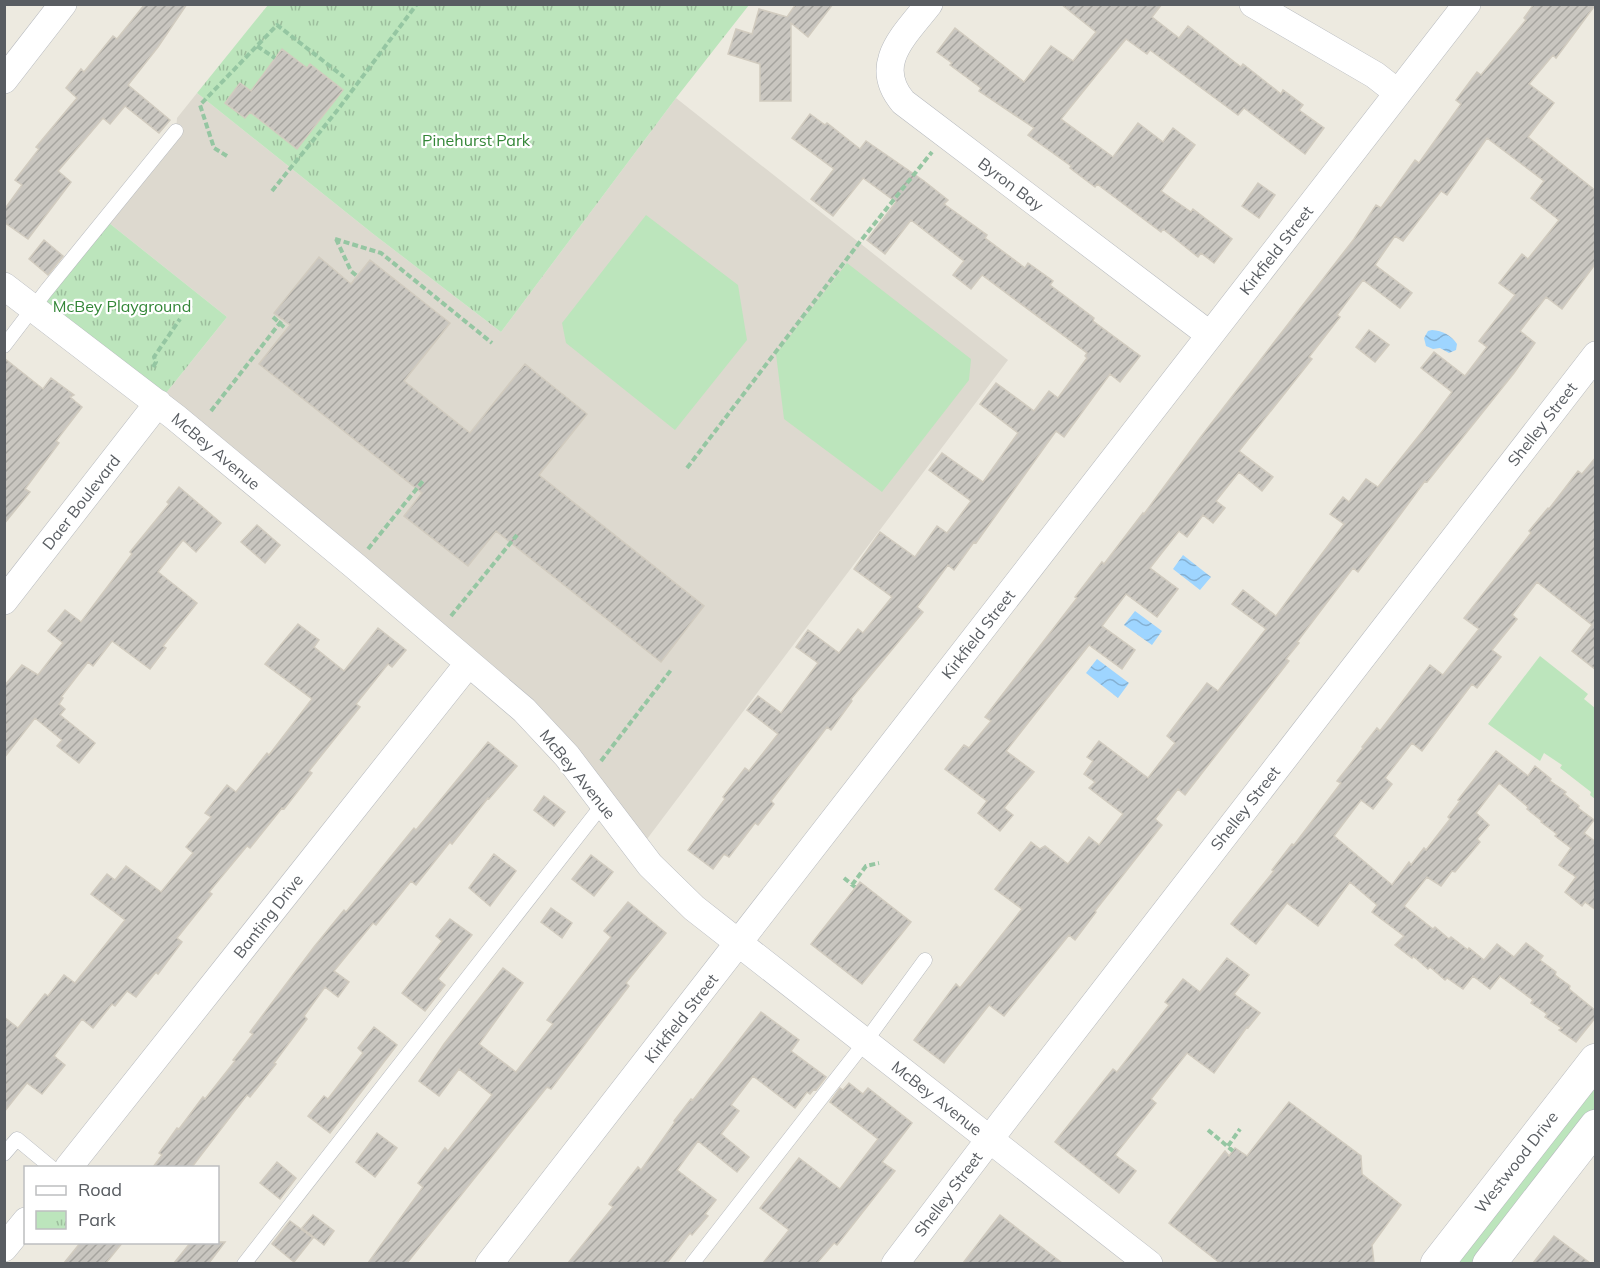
<svg xmlns="http://www.w3.org/2000/svg" width="1600" height="1268" font-family="Mulish,sans-serif">
  <style>
    .education { fill: #ddd9cf }
    .grass { fill: #bce5bc }
    .park { fill: url(#park-tufts) }
    .water { fill: url(#water-waves) }
    .building { fill: url(#building-hatch); stroke: #d1cbbf; stroke-width: 1.5 }
    .lines { fill: none; stroke-linecap: round; stroke-linejoin: round }
    .service-casing { stroke: #b6b9be; stroke-width: 15 }
    .minor-casing { stroke: #b6b9be; stroke-width: 28 }
    .tertiary-casing { stroke: #b6b9be; stroke-width: 34 }
    .path { stroke: #95c6a2; stroke-width: 4; stroke-dasharray: 6 3; stroke-linecap: butt }
    .service { stroke: #fff; stroke-width: 14 }
    .minor { stroke: #fff; stroke-width: 27 }
    .tertiary { stroke: #fff; stroke-width: 33 }
    .labels { text-anchor: middle; dominant-baseline: central; stroke-width: 4.5; stroke-linejoin: round; paint-order: stroke }
    .park-label { font-size: 16px; fill: #338637; stroke: #fff }
    .street-label { font-size: 16px; fill: #595d62; stroke: #fff }
  </style>
  <defs>
    <pattern id="park-tufts" width="24" height="20" patternUnits="userSpaceOnUse" patternTransform="scale(1.5)"><rect width="24" height="20" fill="#bce5bc"/><path d="M3 7l-1-3M5 7V3M7 7l1-3M15 17l-1-3M17 17v-4M19 17l1-3" fill="none" stroke="#9cbd9c"/></pattern>
    <pattern id="water-waves" width="16" height="10" patternUnits="userSpaceOnUse" patternTransform="scale(1.5)"><rect width="16" height="10" fill="#9ed5ff"/><path d="M0 5q4-4 8 0t8 0" fill="none" stroke="#84b0d2"/></pattern>
    <pattern id="building-hatch" width="6" height="6" patternUnits="userSpaceOnUse" patternTransform="scale(1.5)"><rect width="6" height="6" fill="#c9c6c0"/><path d="M-1 1l2-2M0 6l6-6M5 7l2-2" fill="none" stroke="#a6a49f"/></pattern>
  </defs>
  <rect width="100%" height="100%" fill="#edeae0"/>
  <path class="education" d="M197,93L372,233L501,332L676,98L1008,360L638,851L567,756L158,403L227,317L109,223L176,131L177,118Z"/>
  <path class="grass" d="M646,215L738,285L747,340L675,430L566,343L562,323Z
    M847,263L971,359L969,380L882,492L784,419L776,354Z
    M1540,656L1588,694L1584,699L1595,708V799L1590,795L1591,792L1560,768L1562,765L1544,753L1540,761L1488,724Z
    M1595,1060V1126L1489,1263L1437,1264Z"/>
  <path class="park" d="M268,5H749L676,98L501,332L372,233L197,93Z
    M109,223L227,317L158,403L33,308Z"/>
  <path class="water" d="M1432,330C1443,331 1451,335 1457,344L1456,350L1449,353L1440,348L1433,349L1426,346L1424,338L1428,331Z
    M1183,555L1211,577L1200,590L1173,569Z
    M1135,611L1162,631L1152,645L1124,625Z
    M1097,659L1129,683L1118,698L1086,673Z"/>
  <path class="building" d="M145,4H187L158,47L128,85L170,120L159,133L125,106L110,124L103,118L58,171L71,182L28,239L4,222V210L22,185L15,180L39,149L36,147L77,98L66,88L81,69L84,72L113,36L117,39Z
    M796,4H833L808,37L791,23V101H760V64L728,54L736,29L752,34L759,9L787,17Z
    M1061,4H1162L1152,17L1179,38L1188,26L1241,67L1243,64L1281,94L1283,90L1303,105L1299,110L1324,128L1305,154L1244,108L1238,115L1150,50L1147,54L1126,39L1098,73L1061,119L1113,157L1138,123L1163,142L1173,128L1195,145L1161,191L1191,212L1193,209L1232,239L1214,263L1201,253L1198,257L1163,229L1161,232L1097,184L1095,187L1070,168L1071,166L1028,135L1034,128L979,91L981,88L950,65L952,63L937,52L955,28L1024,82L1051,46L1073,61L1096,32Z
    M1534,4H1596L1556,58L1553,55L1529,84L1554,103L1528,137L1596,191V263L1562,309L1546,297L1520,331L1535,343L1514,373L1427,482L1425,481L1358,572L1353,568L1297,642L1299,643L1286,659L1289,661L1185,795L1178,789L1155,819L1162,825L1095,911L1096,912L1075,940L1069,935L1004,1016L989,1005L944,1063L914,1040L956,984L960,988L1022,909L995,889L1031,842L1040,849L1045,846L1068,864L1089,837L1099,845L1123,814L1089,788L1095,782L1084,774L1093,761L1087,757L1099,741L1148,778L1175,743L1167,736L1207,683L1218,691L1266,629L1232,604L1243,590L1276,616L1344,524L1330,514L1343,497L1349,502L1366,479L1378,487L1425,428L1452,392L1421,368L1434,352L1465,376L1487,347L1479,341L1515,295L1499,283L1522,254L1528,259L1559,220L1531,198L1544,181L1487,138L1447,195L1441,191L1403,241L1395,236L1375,265L1412,293L1400,308L1363,280L1337,315L1340,317L1309,357L1312,359L1239,451L1273,477L1262,491L1239,472L1216,501L1225,508L1213,523L1203,515L1187,537L1179,531L1150,568L1178,589L1157,617L1126,594L1102,626L1135,650L1122,669L1089,645L1006,751L1034,772L1004,808L1013,815L1000,831L978,813L987,801L945,769L964,745L969,748L991,721L985,717L1077,598L1075,597L1102,562L1104,564L1143,513L1144,514L1200,438L1354,239L1376,205L1381,208L1415,160L1419,163L1461,104L1456,100L1477,72L1481,75L1526,20L1524,18Z
    M282,49L307,68L310,64L343,90L297,149L250,112L245,118L225,103L240,83L251,91Z
    M810,114L825,125L827,123L860,149L866,141L924,181L948,200L944,204L987,235L985,238L1025,268L1028,263L1053,281L1050,285L1094,318L1093,321L1140,356L1120,382L1110,374L1064,437L1056,431L976,543L974,542L954,570L948,565L917,607L923,612L851,699L852,701L831,730L827,727L771,801L774,804L758,825L755,823L729,857L724,854L713,869L688,850L725,799L723,797L745,768L749,771L778,734L747,710L758,696L781,713L818,663L796,647L808,630L839,653L858,629L863,633L892,597L854,569L880,532L915,557L937,526L947,533L971,501L929,470L942,453L983,482L1018,433L980,404L996,383L1034,411L1049,391L1058,398L1087,358L1085,356L1087,353L982,275L971,289L953,275L964,261L911,220L885,254L867,240L896,202L863,178L833,216L811,199L834,169L792,138Z
    M1258,183L1275,195L1259,218L1242,206Z
    M44,240L63,256L48,275L29,259Z
    M319,257L351,284L370,260L450,323L404,381L470,433L525,364L587,414L539,475L704,606L661,662L496,531L468,566L404,516L422,493L259,364L290,325L274,313Z
    M1369,330L1389,345L1375,362L1356,347Z
    M4,358L43,389L51,378L74,395L70,397L82,407L56,441L59,443L25,489L30,492L4,524Z
    M1596,457V670L1572,651L1592,625L1537,582L1512,615L1517,619L1492,650L1501,657L1477,688L1472,684L1422,751L1412,743L1385,778L1392,784L1373,809L1361,800L1334,836L1392,885L1409,862L1411,865L1424,848L1426,850L1450,819L1448,817L1460,801L1458,800L1496,751L1528,776L1535,766L1551,779L1550,781L1566,792L1564,794L1579,806L1578,808L1594,820L1584,833L1596,842V910L1585,902L1582,906L1565,892L1576,877L1559,865L1571,848L1555,836L1557,834L1541,822L1542,821L1527,809L1528,807L1499,783L1476,813L1489,825L1477,839L1480,842L1455,872L1452,871L1441,886L1427,877L1404,906L1433,929L1435,927L1449,939L1451,937L1468,950L1469,948L1484,960L1497,944L1514,957L1526,943L1543,956L1540,960L1556,972L1555,975L1570,986L1569,989L1596,1011V1017L1576,1042L1559,1030L1562,1028L1545,1017L1547,1014L1531,1003L1533,1000L1500,976L1490,989L1473,976L1463,989L1447,978L1445,980L1430,967L1428,969L1413,956L1412,958L1395,945L1404,936L1372,912L1377,905L1350,882L1318,926L1287,903L1256,944L1231,924L1274,871L1272,870L1292,844L1294,845L1341,783L1337,781L1363,748L1362,747L1377,728L1380,731L1430,665L1443,675L1479,629L1464,618L1531,533L1529,531L1548,508L1549,509L1578,471L1582,474Z
    M179,487L221,523L196,552L183,540L158,572L197,603L163,646L166,648L150,669L112,641L93,666L88,662L61,697L63,698L59,704L65,709L60,715L95,743L79,763L57,746L62,740L35,718L4,758V686L22,665L38,675L63,643L48,631L65,610L81,622L132,554L130,552L169,504L167,502Z
    M257,525L280,545L265,563L241,542Z
    M298,624L319,640L314,647L344,671L378,628L406,650L392,667L388,664L356,704L360,707L309,771L312,773L284,809L282,808L250,848L247,846L209,892L212,894L177,938L182,942L158,974L156,972L136,997L127,991L115,1006L112,1004L93,1028L82,1019L54,1056L65,1065L42,1094L27,1083L4,1112V1017L18,1028L45,994L48,996L64,975L75,983L125,920L91,894L107,874L115,880L126,866L161,892L193,853L186,847L211,817L205,813L227,785L236,792L267,753L269,755L312,699L265,664Z
    M488,742L517,766L489,799L488,798L452,844L450,842L416,885L411,881L376,925L373,923L334,971L349,982L338,997L325,987L304,1016L307,1019L274,1063L276,1064L250,1097L247,1095L192,1167H153L162,1155L159,1153L177,1128L179,1129L203,1097L205,1099L235,1061L233,1060L253,1034L250,1032L314,947L344,910L346,912L414,828L416,830Z
    M544,796L565,812L554,826L534,810Z
    M494,854L516,871L490,906L469,888Z
    M591,855L613,872L594,896L572,879Z
    M860,882L911,922L862,984L811,944Z
    M628,902L666,933L626,983L629,986L551,1089L547,1087L407,1263H368L423,1187L418,1183L445,1148L448,1151L492,1095L459,1069L439,1096L419,1081L444,1044L503,968L523,983L479,1044L516,1072L553,1024L547,1020L611,937L604,931Z
    M551,908L572,923L562,938L541,922Z
    M450,919L472,935L438,979L445,985L425,1011L402,993L442,941L436,936Z
    M1227,958L1249,975L1234,994L1260,1013L1248,1028L1247,1027L1214,1073L1187,1053L1151,1099L1156,1103L1115,1155L1136,1171L1119,1193L1055,1142L1113,1069L1117,1072L1169,1005L1165,1002L1183,979L1200,992Z
    M761,1012L799,1040L791,1051L826,1077L816,1090L814,1089L810,1094L807,1092L795,1108L753,1076L731,1105L739,1111L721,1134L749,1157L737,1172L698,1141L677,1170L716,1200L705,1214L708,1216L692,1235L690,1233L667,1263H568L613,1207L609,1204L638,1167L641,1170L675,1122L674,1121L691,1099L693,1100Z
    M374,1027L397,1045L330,1133L308,1116L324,1096L328,1099L363,1053L358,1048Z
    M849,1083L863,1094L868,1088L912,1123L882,1162L895,1171L837,1245L834,1243L817,1263H763L789,1230L760,1208L799,1158L840,1189L878,1139L830,1102L840,1088L843,1090Z
    M1289,1102L1361,1156L1362,1174L1401,1205L1372,1245L1374,1263H1220L1169,1223L1225,1151L1229,1156L1235,1148L1247,1156Z
    M377,1133L397,1148L375,1177L356,1162Z
    M277,1162L296,1178L280,1199L260,1183Z
    M313,1215L334,1231L324,1245L302,1228Z
    M1000,1215L1062,1263H963Z
    M290,1221L313,1238L294,1262L272,1244Z
    M1554,1236L1590,1263H1533Z
    M81,1242H123L106,1263H64Z
    M191,1242H225L209,1263H174Z"/>
  <g class="lines">
    <defs>
      <path id="service" d="M4,346L46,291L176,131
        M4,1154L17,1139L52,1168
        M244,1264L603,804
        M692,1264L865,1042L925,960"/>
      <path id="minor" d="M929,4C905,35 871,64 903,102L1210,335
        M1253,4L1375,75L1398,93
        M4,80L63,4
        M4,286L175,417L355,566L524,710L567,756L650,865L694,908L1149,1264
        M4,601L158,403
        M68,1168L468,664
        M4,1248L26,1221
        M489,1264L1467,4
        M895,1264L1002,1123L1596,355"/>
      <path id="tertiary" d="M1437,1264L1596,1060
        M1489,1264L1596,1126"/>
    </defs>
    <use href="#service" class="service-casing"/>
    <use href="#minor" class="minor-casing"/>
    <use href="#tertiary" class="tertiary-casing"/>
    <path class="path" d="M257,46L275,58
      M227,156L214,148L200,105L277,25L344,77
      M272,191L336,112L417,4
      M335,239L381,253L492,343
      M336,239L351,271L357,276
      M273,317L286,329
      M153,367L156,362L154,357L180,319
      M211,411L283,319
      M687,468L859,243L932,152
      M368,549L423,481
      M451,616L517,535
      M601,761L671,670
      M844,878L855,887
      M852,885L866,866L879,863
      M1208,1130L1233,1151
      M1228,1146L1240,1129"/>
    <use href="#service" class="service"/>
    <use href="#minor" class="minor"/>
    <use href="#tertiary" class="tertiary"/>
  </g>
  <g class="labels">
    <g class="park-label">
      <text x="476" y="140">Pinehurst Park</text>
      <text x="122" y="306">McBey Playground</text>
    </g>
    <g class="street-label">
      <text transform="translate(1011 184) rotate(37)">Byron Bay</text>
      <text transform="translate(1276 250) rotate(-52)">Kirkfield Street</text>
      <text transform="translate(1542 424) rotate(-52)">Shelley Street</text>
      <text transform="translate(216 451) rotate(40)">McBey Avenue</text>
      <text transform="translate(81 502) rotate(-52)">Daer Boulevard</text>
      <text transform="translate(978 634) rotate(-52)">Kirkfield Street</text>
      <text transform="translate(578 774) rotate(51)">McBey Avenue</text>
      <text transform="translate(1245 808) rotate(-52)">Shelley Street</text>
      <text transform="translate(268 916) rotate(-52)">Banting Drive</text>
      <text transform="translate(681 1018) rotate(-52)">Kirkfield Street</text>
      <text transform="translate(937 1098) rotate(38)">McBey Avenue</text>
      <text transform="translate(1516 1162) rotate(-52)">Westwood Drive</text>
      <text transform="translate(948 1194) rotate(-53)">Shelley Street</text>
    </g>
  </g>
  <rect width="1600" height="1268" fill="none" stroke="#595d62" stroke-width="12"/>
  <rect x="24" y="1166" width="195" height="78" fill="#ffffff" stroke="#bdbec0" stroke-width="1.5"/>
  <rect x="36" y="1186" width="30" height="9" fill="#ffffff" stroke="#bdbec0" stroke-width="1.5"/>
  <text x="78" y="1196" font-size="18" fill="#595d62">Road</text>
  <rect x="36" y="1211" width="30" height="18" fill="url(#park-tufts)" stroke="#bdbec0" stroke-width="1.5"/>
  <text x="78" y="1226" font-size="18" fill="#595d62">Park</text>
</svg>
